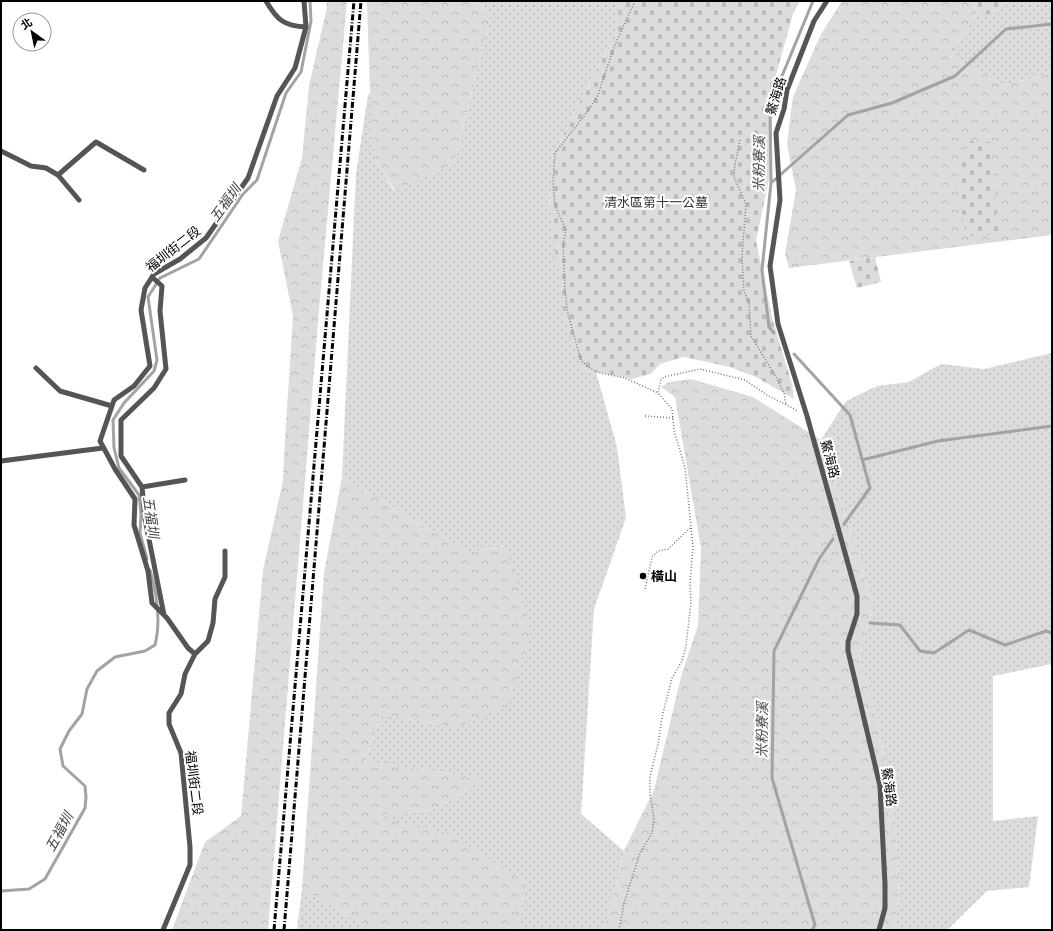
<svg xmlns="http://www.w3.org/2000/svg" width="1053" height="931" font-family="'Work Sans','Noto Sans TC',sans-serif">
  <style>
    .grass { fill: url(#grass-dots) }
    .forest { fill: url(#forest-crowns) }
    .cemetery { fill: url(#cemetery-stones) }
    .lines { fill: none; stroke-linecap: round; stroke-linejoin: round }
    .stream { stroke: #a3a3a3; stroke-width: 3 }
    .path { stroke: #777; stroke-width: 1.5; stroke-dasharray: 1 2; stroke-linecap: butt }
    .service { stroke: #555; stroke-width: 5 }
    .rail { stroke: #000; stroke-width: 3; stroke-dasharray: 6 2 1 2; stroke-linecap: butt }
    .poi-dot { fill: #000; stroke: #fff; stroke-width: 1.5 }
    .labels { text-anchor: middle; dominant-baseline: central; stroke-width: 4; stroke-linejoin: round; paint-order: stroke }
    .street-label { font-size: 13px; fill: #000; stroke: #fff }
    .park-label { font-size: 13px; fill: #333; stroke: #fff }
    .poi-label { font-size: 13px; font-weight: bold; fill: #000; stroke: #fff; text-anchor: start }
    .water-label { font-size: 14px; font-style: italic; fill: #444; stroke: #fff }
  </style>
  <defs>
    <pattern id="grass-dots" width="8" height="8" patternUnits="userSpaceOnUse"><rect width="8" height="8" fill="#dcdcdc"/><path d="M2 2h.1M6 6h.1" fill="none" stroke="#bbb" stroke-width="1.8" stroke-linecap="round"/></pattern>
    <pattern id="forest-crowns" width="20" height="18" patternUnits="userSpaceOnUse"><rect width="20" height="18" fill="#dcdcdc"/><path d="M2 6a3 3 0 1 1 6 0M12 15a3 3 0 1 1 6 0" fill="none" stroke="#bbb"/></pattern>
    <pattern id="cemetery-stones" width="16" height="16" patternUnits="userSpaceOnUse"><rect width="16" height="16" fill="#dcdcdc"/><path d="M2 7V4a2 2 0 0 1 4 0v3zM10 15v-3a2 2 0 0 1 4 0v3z" fill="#bbb"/></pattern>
  </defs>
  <rect width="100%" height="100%" fill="#fff"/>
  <path class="grass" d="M474,1H621L614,35L561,139L549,202L582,369L596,372L617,447L626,518L594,609L581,814L624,851L604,930H517L527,883L378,818L383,815L433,810L485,779L365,761L381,714L456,728L505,546L469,552L342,477L356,174L368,95L369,94L371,95L375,158L394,191L454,164L491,13Z
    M1007,1H1052V73L1004,85L950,56L977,14H991Z
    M1052,353V664L993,676V821L1038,816L1029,887L987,891L947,930H894L899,896L896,836L882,742L875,710L859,656L873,607L859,554L821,440L846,401L877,386L909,382L941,364L984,369Z
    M302,889L373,930H297Z"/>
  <path class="forest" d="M326,1H347L319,310L268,930H172L205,842L241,816L263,570L283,481L284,456L293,316L278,241L302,158L309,86L327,7Z
    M367,1H474L491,13L454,164L395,191L375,158L370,94Z
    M842,1H974L977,14L950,56L1004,85L1052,73V235L789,268L785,254L796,190L787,144L793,97L821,34Z
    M691,379L753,397L821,440L859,554L873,607L859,656L875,710L882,742L896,836L899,896L894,930H604L624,851L654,790L681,677L698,625L701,548L675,397L661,387L669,382Z
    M342,477L469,552L505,546L531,631L507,705L456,728L381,714L365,761L485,779L433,810L383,815L378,818L449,833L527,883L517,930H373L302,889L324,573Z"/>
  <path class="cemetery" d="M621,1H800L793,14L772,89L770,174L756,241L772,317L792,384L794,399L756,377L730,367L684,357L660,364L651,374L632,379L582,369L564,317L549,202L561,139L614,35Z
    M974,1H1007L991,14H977Z
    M970,141L990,142L998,234L966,236L957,180Z
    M875,257L881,282L857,288L849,261Z"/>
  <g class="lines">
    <path class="stream" d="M771,183L848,115L892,103L955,76L1006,29L1052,24
      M774,333L769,327L762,270L771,183L770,105L813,1
      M794,354L850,415L870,488L844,524
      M862,460L938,441L1052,426
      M147,559L140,533L141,514L139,495L119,468L114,448L113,420L124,403L154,371L157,360L148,297L160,278L199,259L243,194L257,180L286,93L301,72L311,21L310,1
      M870,623L900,625L920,651L934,653L969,630L1005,645L1046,631L1052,633
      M1,891L29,889L45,879L85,808L86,797L85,786L63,766L60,749L69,731L82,714L87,689L97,671L115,657L145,651L155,645C161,621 157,594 150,570
      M812,930L815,925L772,778L774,651L819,559L833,539"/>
    <path class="path" d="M635,1L614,47L598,95L588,111L555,153L553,184L555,205L566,230L563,244L565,291L568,314L581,360L587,366L596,372L625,378L658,393
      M740,140L735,164L734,177L746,204L742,256L744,292L749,301L751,336L776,377L784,393L786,404
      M645,416L673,418
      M645,589L652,557L658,551L668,549L690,528
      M619,930L624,903L640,853L652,833L654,818L650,795V777L658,744L662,717L672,678L682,661L686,646L691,602L690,583L693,546L685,468L674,430L672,409L658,393L661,380L664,377L700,369L745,380L767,395L798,411"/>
    <path class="service" d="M266,1C277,20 284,26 306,27
      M827,1L814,21L787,90L784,109L776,133L780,200L770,266L778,324L807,416L857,596V614L848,642V651L880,786L885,884V908L879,930
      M1,151L31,166L46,168L58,175L79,200
      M58,175L96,142L144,170
      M152,277L162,286L160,311L166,369L154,388L121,420V456L142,487L145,519L164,615
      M36,368L60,391L112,406
      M1,461L103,448
      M142,487L185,480
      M195,654L208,641L213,623L215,599L225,577V551
      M163,930L190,865V847L181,753L169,724V713L181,694L185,674L195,654L188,648L167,618L152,603L148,571L134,525L135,499L115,469L100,441L114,400L134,386L150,366L141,310L145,288L154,274L180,259L206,238L248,178L277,96L295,68L306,27L304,1"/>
    <path class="rail" d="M274,930L354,1
      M284,930L361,1"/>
  </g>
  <circle class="poi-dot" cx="643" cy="576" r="4"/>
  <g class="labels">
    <g class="street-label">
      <text transform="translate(776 96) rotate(-73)">鰲海路</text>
      <text transform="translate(173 249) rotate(-38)">福圳街二段</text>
      <text transform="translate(830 459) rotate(75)">鰲海路</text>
      <text transform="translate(194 783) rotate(83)">福圳街二段</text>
      <text transform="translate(889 787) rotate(82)">鰲海路</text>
    </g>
    <g class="park-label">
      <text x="656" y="202">清水區第十一公墓</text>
    </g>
    <g class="poi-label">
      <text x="651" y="576">橫山</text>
    </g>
    <g class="water-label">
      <text transform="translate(759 164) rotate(-89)">米粉寮溪</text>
      <text transform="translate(225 203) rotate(-54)">五福圳</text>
      <text transform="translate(151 517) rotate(82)">五福圳</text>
      <text transform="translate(762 730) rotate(-89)">米粉寮溪</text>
      <text transform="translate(59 832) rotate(-61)">五福圳</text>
    </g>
  </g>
  <rect width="1053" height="931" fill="none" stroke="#000000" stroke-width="4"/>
  <g transform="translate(32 32) rotate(327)"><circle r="19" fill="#ffffff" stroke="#999999"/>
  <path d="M0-3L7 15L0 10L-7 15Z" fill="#000000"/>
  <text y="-6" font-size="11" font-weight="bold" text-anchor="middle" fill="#000000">北</text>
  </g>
</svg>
